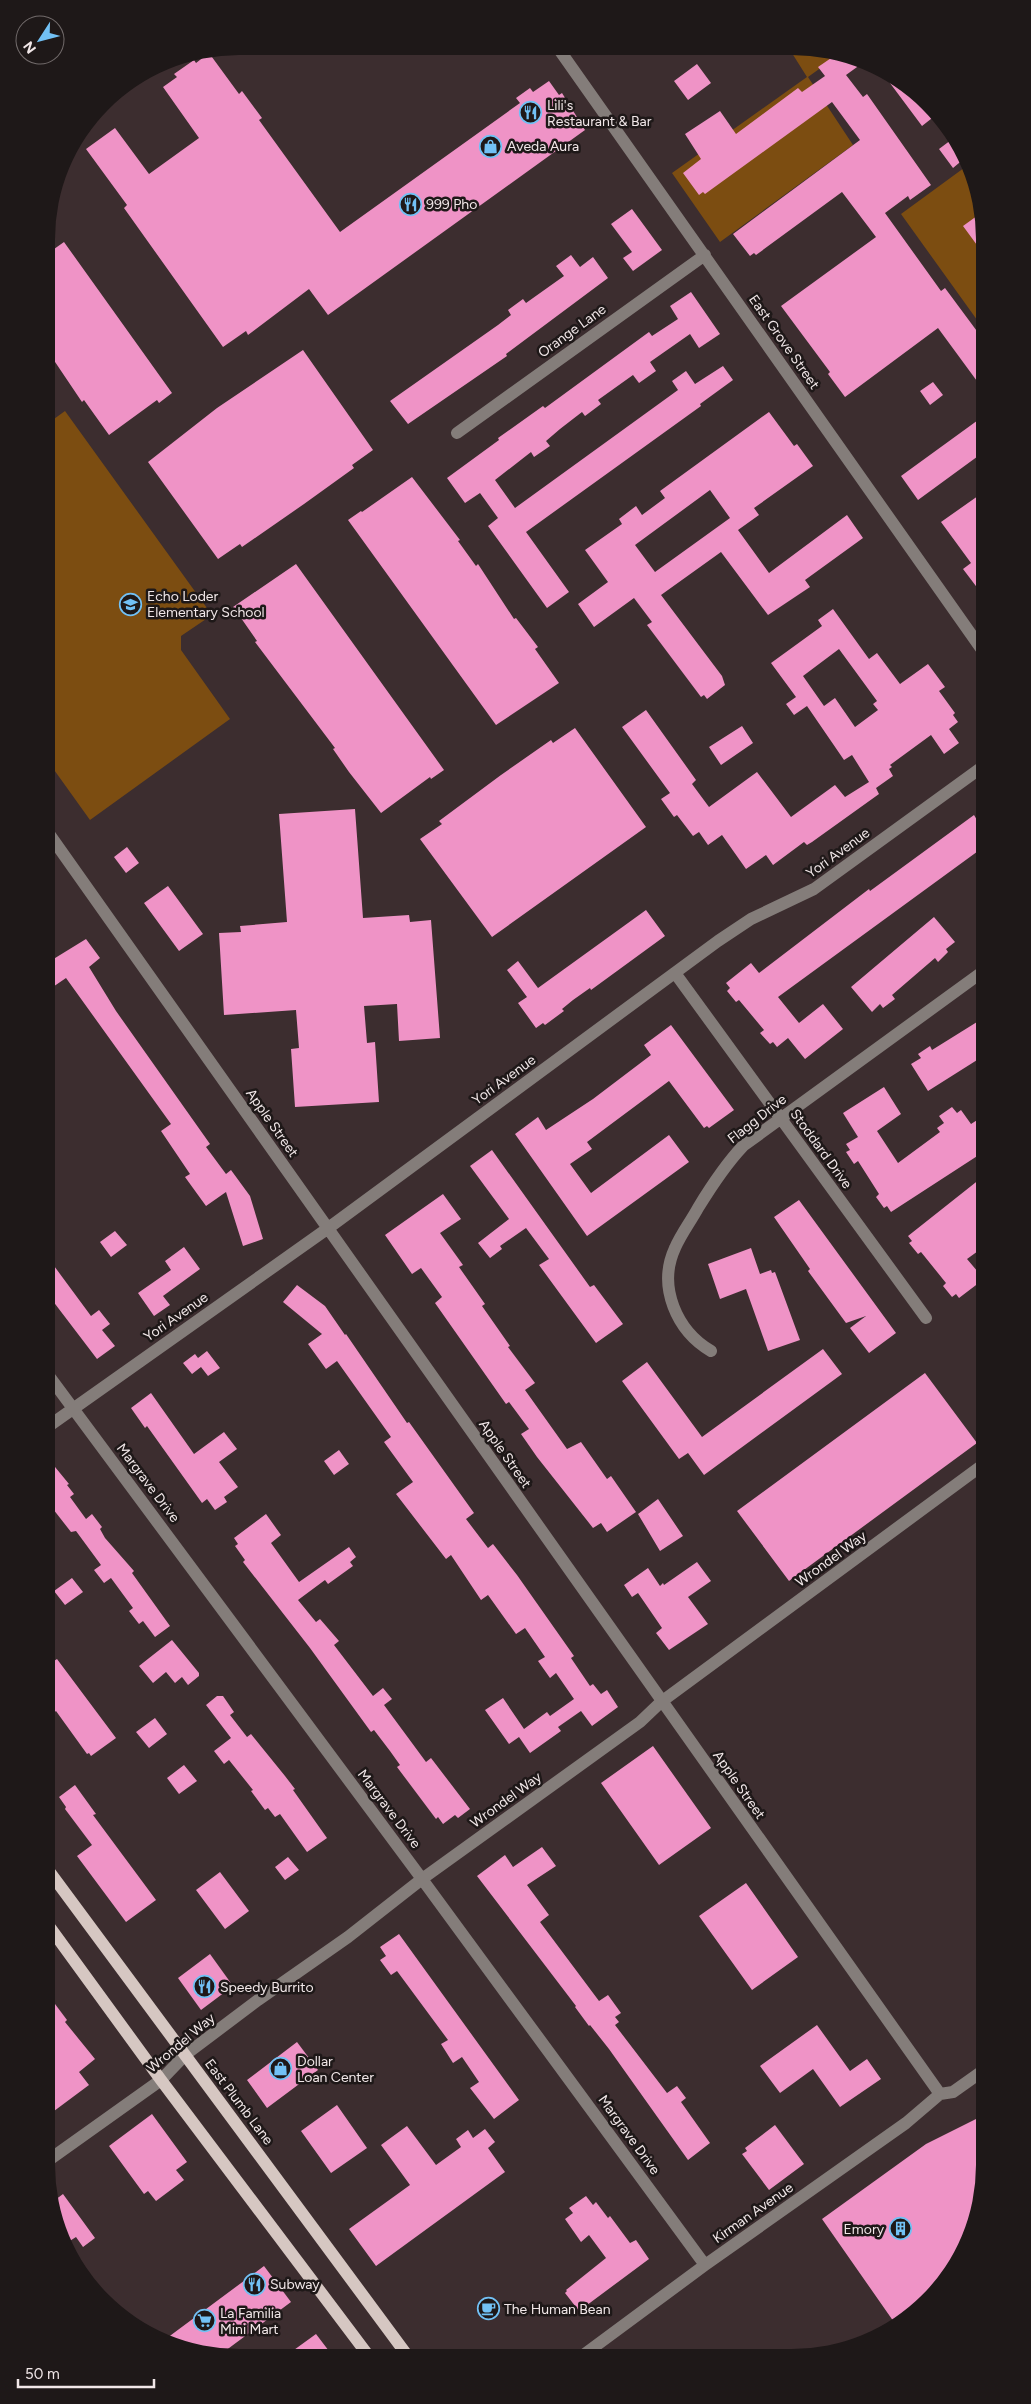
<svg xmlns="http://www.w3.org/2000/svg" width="1031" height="2404" font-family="Figtree,sans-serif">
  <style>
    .green { fill: #7c4d11 }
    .building { fill: #ef93c6; fill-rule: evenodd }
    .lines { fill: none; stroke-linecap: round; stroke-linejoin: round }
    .minor { stroke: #847d7a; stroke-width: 12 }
    .major { stroke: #d6c7c2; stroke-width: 12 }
    .labels { text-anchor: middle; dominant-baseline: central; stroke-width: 5; stroke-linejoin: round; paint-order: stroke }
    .poi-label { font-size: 14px; fill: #f1e7e8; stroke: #1e1818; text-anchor: start }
    .street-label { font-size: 14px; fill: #f1e7e8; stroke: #1e1818 }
  </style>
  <rect width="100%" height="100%" fill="#3c2d2f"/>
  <path class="green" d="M790,50H829L840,54L808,77L853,145L720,242L672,173L807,77Z
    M968,165C990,218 985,274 985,331L901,214Z
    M65,411L212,615L181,636V650L230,719L90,820L47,760V424Z"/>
  <path class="building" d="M209,53L239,94L242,91L262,118L259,120L340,232L520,103L516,98L530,88L533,92L549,81L559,95L562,93L585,130L328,315L309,289L248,335L246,331L223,347L124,208L127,205L86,149L115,128L149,174L199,138L163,87L177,77L174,74L194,60L196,63Z
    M837,54L864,62L846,75L863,97L867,94L931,185L910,200L908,196L885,213L941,291L945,288L985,342V392L938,328L845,397L828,374L830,372L781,306L876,237L842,192L756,255L754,253L750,256L733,234L860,140L832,102L705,194L703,192L699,195L683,173L701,159L685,134L720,111L736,134L798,88L802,92L825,76L818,67Z
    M697,64L711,83L688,100L674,81Z
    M882,70L919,94L936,115L922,126L881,71Z
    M955,137L965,158L953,168L939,149Z
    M632,209L662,250L633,271L623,258L632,252L611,224Z
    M981,213L985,239V256L963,226Z
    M64,242L172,393L159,403L157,400L109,435L84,400L82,402L47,350V254Z
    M571,255L580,267L593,257L608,278L506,354L507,356L408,424L390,401L498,325L511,315L508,310L523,299L526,303L564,276L556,266Z
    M691,292L720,334L699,348L690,334L650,362L656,371L639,383L633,375L598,400L601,404L585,416L582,412L560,429L546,441L550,446L534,457L531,452L495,480L515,508L678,390L672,381L686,371L695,384L723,366L733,380L700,404L701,406L526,532L569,592L547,608L488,526L498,518L480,493L465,503L447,478L499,440L498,438L543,406L545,408L649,332L652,336L678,319L670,306Z
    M303,350L373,450L352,465L354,468L304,504L242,547L240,544L237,546L218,559L148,462L217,408Z
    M933,382L943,395L930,405L920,391Z
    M769,412L794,446L797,444L813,466L754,508L759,515L738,530L769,573L847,515L863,538L805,580L810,587L768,615L721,552L661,595L722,676L725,685L707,699L704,695L701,697L647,625L652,622L634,598L594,627L578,604L608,582L585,550L622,524L619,519L636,506L642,515L665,498L660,491ZM710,490L730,518L655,572L635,545Z
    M985,415V451L918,500L901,476Z
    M412,477L460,540L458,541L476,566L478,564L514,619L516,618L538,647L535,649L559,683L496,725L348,520L361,511L362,512Z
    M985,491V598L963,569L971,563L941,522Z
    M296,564L444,770L431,779L430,777L381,813L349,772L333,749L335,748L255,642L257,641L241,618L225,616L235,609L233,607Z
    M833,609L869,659L877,653L900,684L928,664L945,687L939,691L955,713L953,715L958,722L949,729L959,743L944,754L931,735L890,765L892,767L889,769L893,776L876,788L879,794L812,842L807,845L804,842L773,865L766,855L746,869L722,835L708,845L699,832L693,836L677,815L674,817L661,799L670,793L622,727L646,710L696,780L692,784L709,807L757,772L791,817L835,785L845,797L869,782L852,755L844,760L807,706L794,715L786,704L796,697L771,663L822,626L818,620ZM839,649L877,701L873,704L878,710L855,727L835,698L824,706L803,676Z
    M742,726L753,743L721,765L709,747Z
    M575,728L646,827L492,937L420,839L442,824L439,821L501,775L551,740L553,743Z
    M355,809L363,918L409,915L410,922L431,920L440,1038L399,1041L397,1004L364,1006L367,1043L375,1042L379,1102L295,1107L291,1049L299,1048L296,1010L224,1015L219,933L241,932L240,926L287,922L279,814Z
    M974,815L977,820L985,815V846L778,997L799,1023L823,1004L843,1029L805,1059L788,1038L777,1047L773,1042L770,1044L760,1033L764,1030L739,1000L736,1002L727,991L730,988L726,983L751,963L759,973L869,889L870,891Z
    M127,847L139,863L126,873L114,857Z
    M168,886L203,934L179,951L144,903Z
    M646,910L665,936L591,990L590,988L573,1000L562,1009L564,1011L545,1025L543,1023L536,1028L518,1003L527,997L507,970L518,961L538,988Z
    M934,917L955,942L946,949L948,952L938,962L935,958L892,995L895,999L883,1008L880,1004L872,1012L851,987Z
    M86,939L100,958L89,967L116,1011L210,1144L206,1147L226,1174L231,1170L250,1196L263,1239L243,1246L226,1192L206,1206L185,1177L190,1174L161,1131L171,1124L66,978L47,991V963Z
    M985,1017V1055L928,1091L911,1064L921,1058L918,1054L930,1046L932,1050Z
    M671,1025L734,1110L709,1128L707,1126L704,1128L669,1081L587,1142L592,1149L570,1164L591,1193L669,1135L689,1162L587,1236L515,1134L538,1117L546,1130L593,1099L651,1055L644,1045Z
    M884,1087L901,1114L877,1131L898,1163L940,1132L937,1128L944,1123L939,1116L952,1107L957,1113L961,1110L971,1124L985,1115V1151L891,1212L887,1206L884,1208L876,1197L879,1194L858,1161L854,1164L846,1152L850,1150L846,1144L858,1137L843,1113Z
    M492,1150L590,1287L594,1285L623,1324L596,1343L539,1265L549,1259L526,1228L500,1246L502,1249L490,1258L478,1243L509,1219L470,1166Z
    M985,1175V1246L967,1259L984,1279L959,1298L956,1294L952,1297L943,1286L946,1283L921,1252L918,1254L909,1243L912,1241L908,1236Z
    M443,1194L461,1219L440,1233L463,1265L459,1267L485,1304L482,1306L510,1346L508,1347L535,1383L525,1390L567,1449L581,1442L607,1479L611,1476L636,1512L607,1532L601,1523L593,1528L537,1457L521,1434L529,1429L509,1402L506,1404L435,1303L442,1297L421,1268L412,1274L385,1235Z
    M799,1200L896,1333L869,1353L850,1328L866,1316L846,1323L808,1271L810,1269L774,1217Z
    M115,1231L127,1245L111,1257L100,1242Z
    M184,1247L200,1269L163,1296L170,1305L154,1316L138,1293L171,1270L165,1261Z
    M751,1248L760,1274L771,1270L772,1273L775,1272L800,1340L768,1351L746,1289L720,1299L708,1264Z
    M46,1255L91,1316L99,1310L110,1324L102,1330L115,1346L97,1359L46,1292Z
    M297,1285L325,1306L345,1335L346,1334L407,1423L409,1422L474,1513L466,1519L488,1548L493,1544L517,1575L574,1656L571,1658L590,1686L593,1684L601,1694L607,1690L618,1707L592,1726L581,1711L558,1727L561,1731L530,1753L519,1737L509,1744L485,1710L503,1698L524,1729L547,1712L550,1716L574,1699L556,1673L550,1678L538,1661L545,1657L525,1628L516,1634L488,1595L481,1600L451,1555L446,1559L396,1494L413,1482L384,1442L391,1437L337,1361L326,1369L308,1344L322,1334L283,1302Z
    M823,1349L842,1374L704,1475L688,1453L679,1459L622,1381L647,1362L702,1437Z
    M207,1351L220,1368L208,1376L201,1367L192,1374L183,1363L195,1354L198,1358Z
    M925,1373L977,1443L789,1581L737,1511Z
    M151,1393L194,1454L224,1432L237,1449L219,1462L238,1487L224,1497L227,1502L215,1510L207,1499L202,1503L147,1426L145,1428L131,1408Z
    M339,1450L349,1464L334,1475L324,1461Z
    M46,1456L69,1484L67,1485L74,1494L70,1497L86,1519L92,1514L102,1527L100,1529L105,1538L134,1571L132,1573L170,1626L155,1637L143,1621L139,1624L129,1611L133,1608L111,1578L104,1583L94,1570L101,1565L76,1531L71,1532L46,1500Z
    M658,1499L683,1536L660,1551L638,1514Z
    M266,1514L281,1535L271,1543L299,1582L349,1547L356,1557L350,1562L353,1566L328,1584L325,1580L298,1600L316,1622L320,1619L339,1641L334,1645L373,1696L383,1688L392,1699L384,1705L426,1762L431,1758L470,1809L458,1818L455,1815L443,1824L438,1817L436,1819L397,1767L400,1765L390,1751L374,1730L371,1732L310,1648L243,1562L245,1560L235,1546L238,1544L234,1538Z
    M697,1562L711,1581L688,1597L708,1624L669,1650L656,1633L662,1628L638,1593L632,1597L624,1585L648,1568L660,1586L663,1583L664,1585Z
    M72,1578L83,1592L65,1605L54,1591Z
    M172,1640L199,1673V1676L188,1685L182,1677L175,1683L166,1672L153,1683L139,1666Z
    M57,1659L116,1738L91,1756L89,1753L87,1754L56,1711L46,1719V1666Z
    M217,1696H223L234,1712L230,1715L247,1737L251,1734L285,1776L295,1789L293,1790L327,1838L307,1852L280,1814L275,1817L268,1808L265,1810L251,1791L253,1790L229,1760L224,1764L214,1751L231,1738L206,1705Z
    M155,1718L167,1734L149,1748L136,1732Z
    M653,1746L711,1828L659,1865L601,1783Z
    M184,1765L197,1781L179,1794L167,1778Z
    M75,1785L96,1814L93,1815L156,1900L126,1922L77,1856L92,1845L65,1809L66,1807L59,1797Z
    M542,1847L556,1866L527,1885L549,1915L540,1922L599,2001L608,1995L621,2013L615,2017L619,2022L615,2025L667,2093L677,2086L686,2098L681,2102L710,2143L688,2160L609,2049L590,2025L589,2026L575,2007L576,2006L477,1876L505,1855L513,1867Z
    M288,1857L299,1870L285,1880L275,1867Z
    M220,1872L249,1911L225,1929L196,1890Z
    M746,1883L798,1957L752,1990L699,1916Z
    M399,1934L519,2100L494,2119L470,2088L479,2082L462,2057L453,2063L441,2044L448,2040L397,1971L391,1975L380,1960L386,1956L380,1947Z
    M210,1954L233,1986L201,2010L178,1978Z
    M55,2004L67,2020L65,2022L95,2059L79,2072L89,2085L46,2117V2011Z
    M817,2025L850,2071L867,2059L881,2079L840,2107L813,2069L780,2093L760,2066Z
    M297,2042L318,2070L267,2108L247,2080Z
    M337,2105L367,2148L331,2173L301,2131Z
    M152,2114L187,2162L176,2170L184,2180L156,2201L148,2191L144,2194L109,2146Z
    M984,2115V2177L970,2238L937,2292L896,2325L822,2219L926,2144Z
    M775,2125L804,2164L769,2190L742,2154L747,2151L745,2148Z
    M407,2126L436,2165L461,2147L456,2139L468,2130L473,2138L485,2129L495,2142L488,2148L505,2172L376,2266L349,2229L410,2185L381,2145Z
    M63,2194L95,2238L83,2247L76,2237L65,2244L53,2214L51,2203Z
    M586,2196L593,2205L596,2202L608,2218L610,2216L630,2243L636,2240L649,2259L579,2311L565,2293L567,2291L566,2290L606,2258L589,2235L581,2242L565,2219L573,2213L569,2208Z
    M264,2266L291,2302L221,2354H202L163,2341Z
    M316,2334L332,2355H287Z"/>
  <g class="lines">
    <path class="minor" d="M558,48L985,654
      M457,433L705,255
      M47,831L940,2094
      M675,973L926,1318
      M711,1351C677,1331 657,1287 675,1248C681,1234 691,1221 698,1208C712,1185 725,1165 743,1146L985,970
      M46,1372L422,1879L705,2265
      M46,1428L327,1229L718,941L751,919L814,889L985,765
      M940,2094L953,2092L984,2070
      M46,2162L161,2080L185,2055L258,2000L348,1937L422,1879L640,1722L661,1702L984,1464
      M582,2356L705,2265L906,2123L940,2094"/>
    <path class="major" d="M46,1867L407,2355
      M46,1922L161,2080L368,2355"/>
  </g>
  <defs>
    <symbol id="restaurant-ring" viewBox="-11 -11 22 22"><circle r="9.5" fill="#1e1818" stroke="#72c1f5" stroke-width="1.5"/><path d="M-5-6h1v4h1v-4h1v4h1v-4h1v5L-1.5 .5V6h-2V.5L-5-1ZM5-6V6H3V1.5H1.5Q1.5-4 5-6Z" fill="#72c1f5"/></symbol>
    <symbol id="shop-ring" viewBox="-11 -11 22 22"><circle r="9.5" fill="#1e1818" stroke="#72c1f5" stroke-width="1.5"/><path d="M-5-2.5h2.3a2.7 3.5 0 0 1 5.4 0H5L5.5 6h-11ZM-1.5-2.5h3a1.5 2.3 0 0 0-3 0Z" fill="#72c1f5"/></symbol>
    <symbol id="school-ring" viewBox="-11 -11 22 22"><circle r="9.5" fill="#1e1818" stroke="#72c1f5" stroke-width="1.5"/><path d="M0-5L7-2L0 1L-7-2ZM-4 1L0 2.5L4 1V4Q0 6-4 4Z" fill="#72c1f5"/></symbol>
    <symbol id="building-ring" viewBox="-11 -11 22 22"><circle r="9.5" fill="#1e1818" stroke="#72c1f5" stroke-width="1.5"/><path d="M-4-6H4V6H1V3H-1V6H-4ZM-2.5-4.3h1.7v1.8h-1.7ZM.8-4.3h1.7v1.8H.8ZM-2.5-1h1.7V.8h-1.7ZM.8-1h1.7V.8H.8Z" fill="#72c1f5"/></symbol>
    <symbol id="cafe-ring" viewBox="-11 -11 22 22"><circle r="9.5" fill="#1e1818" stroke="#72c1f5" stroke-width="1.5"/><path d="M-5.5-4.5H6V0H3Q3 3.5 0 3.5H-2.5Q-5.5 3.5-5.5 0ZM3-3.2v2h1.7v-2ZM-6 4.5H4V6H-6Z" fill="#72c1f5"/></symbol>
    <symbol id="supermarket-ring" viewBox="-11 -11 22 22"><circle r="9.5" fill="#1e1818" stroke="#72c1f5" stroke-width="1.5"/><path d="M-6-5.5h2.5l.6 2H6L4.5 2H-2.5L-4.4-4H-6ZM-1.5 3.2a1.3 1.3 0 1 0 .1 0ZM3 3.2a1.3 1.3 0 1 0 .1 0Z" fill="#72c1f5"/></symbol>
  </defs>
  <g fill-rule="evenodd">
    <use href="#restaurant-ring" x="518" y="100" width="25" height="25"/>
    <use href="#shop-ring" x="478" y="134" width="25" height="25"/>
    <use href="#restaurant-ring" x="398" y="192" width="25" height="25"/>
    <use href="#school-ring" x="118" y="592" width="25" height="25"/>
    <use href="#restaurant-ring" x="192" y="1974" width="25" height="25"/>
    <use href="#shop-ring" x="268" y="2056" width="25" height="25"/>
    <use href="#building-ring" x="888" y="2216" width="25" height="25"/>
    <use href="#restaurant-ring" x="242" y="2272" width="25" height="25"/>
    <use href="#cafe-ring" x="476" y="2296" width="25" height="25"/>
    <use href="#supermarket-ring" x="192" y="2308" width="25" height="25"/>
  </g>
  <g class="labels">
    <g class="poi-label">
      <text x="547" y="105">Lili's<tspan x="547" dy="16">Restaurant &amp; Bar</tspan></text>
      <text x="507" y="146">Aveda Aura</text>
      <text x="426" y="204">999 Pho</text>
      <text x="147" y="596">Echo Loder<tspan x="147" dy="16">Elementary School</tspan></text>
      <text x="220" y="1987">Speedy Burrito</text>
      <text x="297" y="2061">Dollar<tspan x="297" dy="16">Loan Center</tspan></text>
      <text x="884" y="2229" text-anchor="end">Emory</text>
      <text x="270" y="2284">Subway</text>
      <text x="504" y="2309">The Human Bean</text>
      <text x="220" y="2313">La Familia<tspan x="220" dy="16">Mini Mart</tspan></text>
    </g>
    <g class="street-label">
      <text transform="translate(572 331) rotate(-36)">Orange Lane</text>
      <text transform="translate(784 342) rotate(55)">East Grove Street</text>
      <text transform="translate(838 853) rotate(-36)">Yori Avenue</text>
      <text transform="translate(504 1080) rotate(-36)">Yori Avenue</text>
      <text transform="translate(757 1119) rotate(-38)">Flagg Drive</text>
      <text transform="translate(272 1123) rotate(55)">Apple Street</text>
      <text transform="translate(821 1149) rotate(54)">Stoddard Drive</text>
      <text transform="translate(176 1317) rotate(-35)">Yori Avenue</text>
      <text transform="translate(505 1454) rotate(55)">Apple Street</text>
      <text transform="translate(148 1483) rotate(53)">Margrave Drive</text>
      <text transform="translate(831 1559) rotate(-36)">Wrondel Way</text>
      <text transform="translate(739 1785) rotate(55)">Apple Street</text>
      <text transform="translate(506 1800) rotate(-36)">Wrondel Way</text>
      <text transform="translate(389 1809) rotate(53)">Margrave Drive</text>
      <text transform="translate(181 2043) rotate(-40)">Wrondel Way</text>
      <text transform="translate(239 2102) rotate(53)">East Plumb Lane</text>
      <text transform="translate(629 2135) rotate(54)">Margrave Drive</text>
      <text transform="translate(753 2213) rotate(-35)">Kirman Avenue</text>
    </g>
  </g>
  <path d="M0 0H1031V2404H0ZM239 55H792A184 184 0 0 1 976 239V2165A184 184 0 0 1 792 2349H239A184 184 0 0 1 55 2165V239A184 184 0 0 1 239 55Z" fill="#1e1818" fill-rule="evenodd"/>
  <g transform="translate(40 40) rotate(234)"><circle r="24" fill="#1e1818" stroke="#726b6b"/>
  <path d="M0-4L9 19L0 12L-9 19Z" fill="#72c1f5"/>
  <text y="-8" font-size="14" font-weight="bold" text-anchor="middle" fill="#f1e7e8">N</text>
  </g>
  <path d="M18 2379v8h136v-8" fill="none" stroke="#f1e7e8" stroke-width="2.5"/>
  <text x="25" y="2379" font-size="15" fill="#f1e7e8" stroke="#1e1818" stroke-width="4" paint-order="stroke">50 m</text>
</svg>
